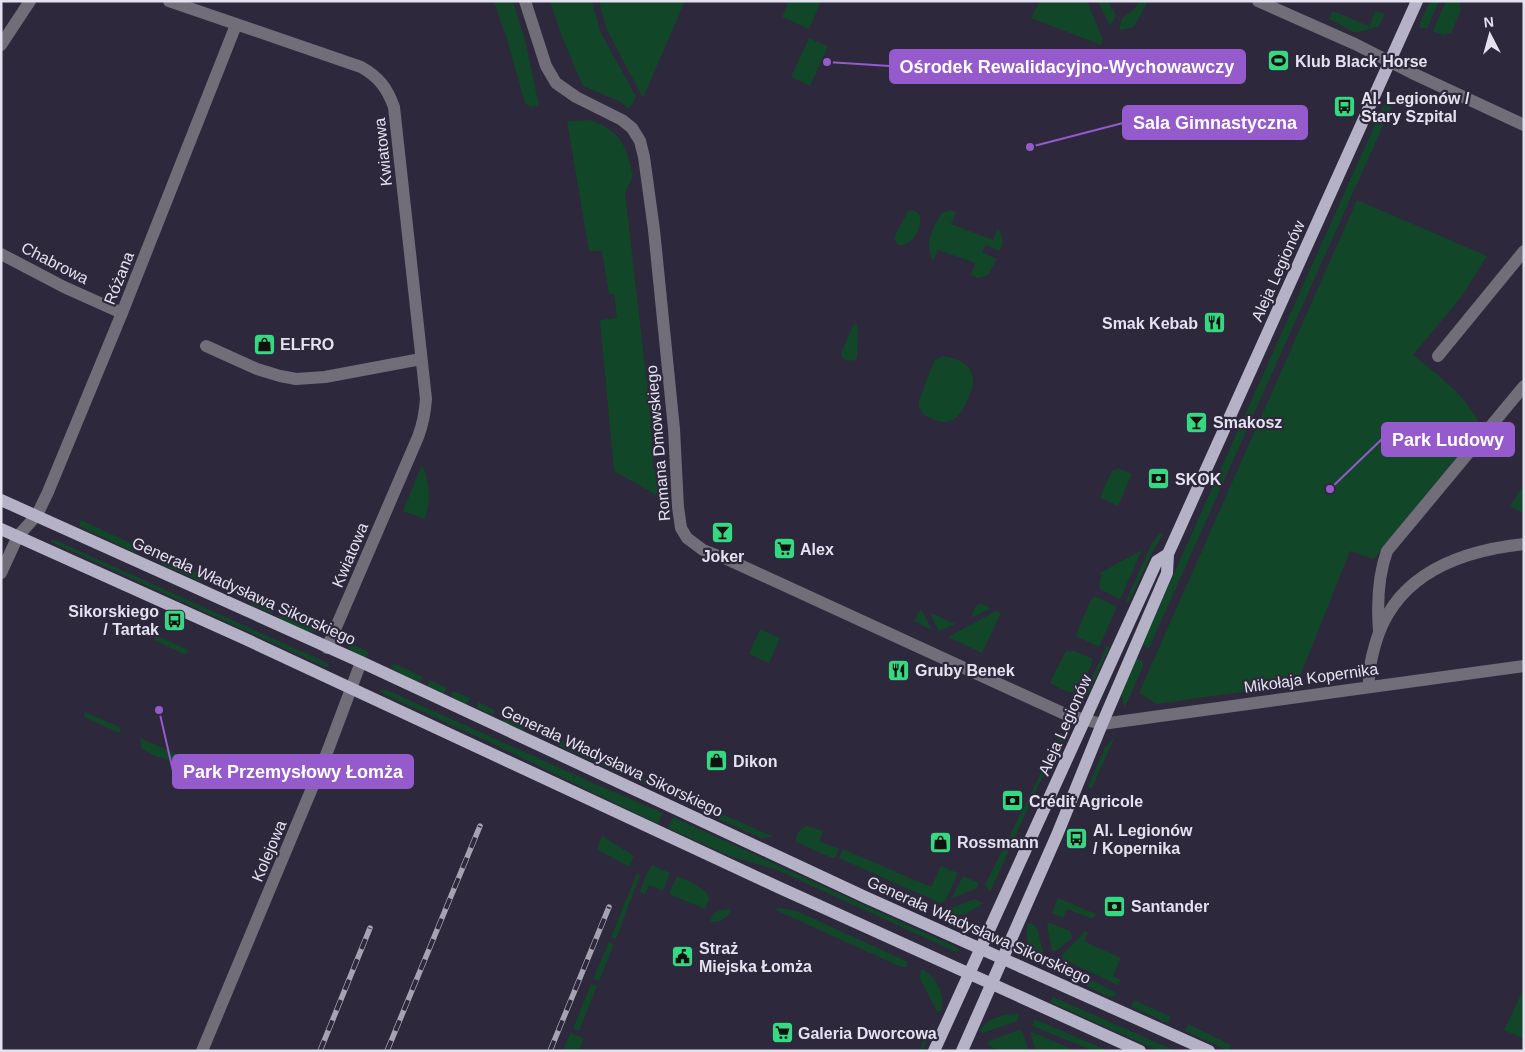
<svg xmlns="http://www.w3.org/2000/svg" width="1525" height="1052" font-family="Helvetica,sans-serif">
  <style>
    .green { fill: #124628 }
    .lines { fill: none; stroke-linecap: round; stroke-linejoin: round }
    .minor { stroke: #716e79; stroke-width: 12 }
    .major { stroke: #b5b1c6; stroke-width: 12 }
    .rail-casing { stroke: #a6a2b2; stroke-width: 5.5 }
    .rail { stroke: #2d283c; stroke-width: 4; stroke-dasharray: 11; stroke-linecap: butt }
    .labels { text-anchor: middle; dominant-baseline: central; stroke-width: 4.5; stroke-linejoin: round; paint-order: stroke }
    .poi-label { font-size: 16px; font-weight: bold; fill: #e4e2ef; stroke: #2d283c; text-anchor: start }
    .street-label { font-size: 16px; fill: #e4e2ef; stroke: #2d283c }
    .leader { fill: none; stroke: #955acb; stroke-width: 2 }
    .callout-dot { fill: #955acb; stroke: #2d283c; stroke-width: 2 }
    .callout { fill: #955acb; stroke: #955acb; stroke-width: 2 }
    .callout-label { font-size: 18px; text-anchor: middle; font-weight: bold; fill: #fff }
  </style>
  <rect width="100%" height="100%" fill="#2d283c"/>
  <path class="green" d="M494,1H513L526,44L539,106L531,107L525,103L505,32L502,26Z
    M550,1H592L600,31L636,97L629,109L621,102L583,86L562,37Z
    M599,1H685L643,98L606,28Z
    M789,1H821L809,29L782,17Z
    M1040,1H1087L1103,40L1101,45L1031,18Z
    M1098,1H1108L1116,16L1110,26Z
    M1139,1H1148L1134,27L1119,30L1122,18L1134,10Z
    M1430,1H1439L1427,28H1421L1419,26Z
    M1446,1H1459L1461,10L1451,33L1443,35L1433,31Z
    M1333,11L1369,26L1376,11L1385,14L1379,26L1356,33L1329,19Z
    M809,38L828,47L810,86L791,77Z
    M1385,102L1389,103L1391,108L1149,648L1142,645Z
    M591,120C622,133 626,145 633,176L625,193L650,410L653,468L663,481L664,493L655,494L614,471L600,320L617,318L614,294H609L602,251H589L567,121Z
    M1357,200L1487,256L1462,296L1413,355C1440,377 1466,395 1481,427L1374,559L1350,551L1297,684L1157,704L1139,693Z
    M914,210L919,214C924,226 913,247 898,245L895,239V236L908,211Z
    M951,210L956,212L951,224L993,240L998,228C1003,237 1004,241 1000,251L986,245L982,252L997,259L988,275L978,278L971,275L975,263L938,250L933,261C924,242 932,229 942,213Z
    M855,324L857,325L858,332L857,357L855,360L850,361L843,359L841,353L853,325Z
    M943,356C970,360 980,374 968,399C959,418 952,428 930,418C922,415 918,408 919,400L934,361Z
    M422,465C430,483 431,501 425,519L403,511Z
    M1118,468L1132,474L1118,506L1100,497L1112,471Z
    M1524,485V513L1510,506Z
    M81,520L139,547L136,553L79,526Z
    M1160,533L1163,534L1152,553L1129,602L1126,601L1152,543Z
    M53,539L327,663L330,667H325L51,542V540Z
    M1142,550L1120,599L1100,589L1099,583L1102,575L1098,574Z
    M165,558L204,576L201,582L161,564Z
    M1095,596L1117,607L1099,647L1078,637L1076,634L1091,600Z
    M254,599L274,609L272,614L251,604Z
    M980,603L991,608L971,618L975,607Z
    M921,609L932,630L914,621Z
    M996,611L1001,613L982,653L948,637Z
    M281,612L321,630C307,636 291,624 279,618Z
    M930,613L956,624L939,631Z
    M760,629L780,638L769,663L749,654Z
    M156,635L188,650L186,655L154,640Z
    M345,641L369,652L366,658L351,651Z
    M1107,646L1110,647L1088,694L1079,704L1078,701L1082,698Z
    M1072,650L1093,659C1089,669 1082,696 1069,692C1063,690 1056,686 1050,683L1066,651L1071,652Z
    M1136,658L1143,661V667L1125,707C1116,691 1130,673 1136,658Z
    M393,663L423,677L420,681L418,682L392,669Z
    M429,680L447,688L444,693H442L428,686Z
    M383,690H387L602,787L663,813L658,824L491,743L385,695L381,692Z
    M453,691L470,698L468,703L466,704L451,697Z
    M478,702L495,710L493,715L477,708Z
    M85,712L121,728L119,733L84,717Z
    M505,714L526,724L524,729L522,730L503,721Z
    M1065,732L1063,748L1040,782L990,892L985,885L1060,735Z
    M1115,736L1092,788L1088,787L1104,749Z
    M140,738L179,755C169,766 151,754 141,748Z
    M560,740L625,769L623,774H621L557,745Z
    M633,773L671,790L672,793L670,796L631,778Z
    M692,801L774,837L761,838L690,806Z
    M673,817L958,948L959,951L956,952L777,870L730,856L668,828Z
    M807,826L823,831L819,841L839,849L836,857L832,858L796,842C796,834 798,829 807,826Z
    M602,836L634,856L629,867L597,849Z
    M843,849L931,887L941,866L958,873L945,901L940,903L839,858Z
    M652,865L670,873L663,891L649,885L645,894L640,892L645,877Z
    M637,873L640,875L616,939L611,937Z
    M677,876C687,881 707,887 709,899L705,909L669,894Z
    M963,876L979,883L976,889L952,898Z
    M1058,898L1096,914L1093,919L1067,909L1063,918L1052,913Z
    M974,899L984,903L966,914L947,916L951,908Z
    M781,908L797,911L908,962L906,967H901L773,909Z
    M731,909C728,919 720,922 710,922C714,910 719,910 731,909Z
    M1031,923L1037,928L1044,955V960L1040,964C1028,949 1026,945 1027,924Z
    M1050,923L1070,931L1072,938L1056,951H1052L1047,924Z
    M1085,931L1088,933L1084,941L1121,958L1113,976L1121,980L1118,985L1062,959V955Z
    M609,942L614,944L599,981L593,979Z
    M1059,964L1117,993L1114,996L1109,997L1056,971Z
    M922,969C937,978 947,995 940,1013L936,1010L919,977Z
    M591,984L597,986L579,1031L573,1029Z
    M1524,988V1039L1504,1030Z
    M1053,997L1176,1051H1159L1050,1002Z
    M1134,1000L1171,1017L1168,1023L1131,1007Z
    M1012,1014H1019L1017,1021L983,1033L979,1031C987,1020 998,1015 1012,1014Z
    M1034,1019L1107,1050L1094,1051L1032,1026Z
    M1188,1024L1231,1045L1229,1051L1185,1031Z
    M933,1026L935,1028L922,1051H919L928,1030Z
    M1019,1030L1022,1031L1029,1051H999L988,1045L989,1041Z
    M1030,1031L1076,1051H1036Z
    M570,1033L584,1038L579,1051H563Z"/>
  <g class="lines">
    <path class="minor" d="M169,1L361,67C379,77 387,88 394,107L426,399C425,413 423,424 418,437L327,648
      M525,1L546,66L556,83L576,97L622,120L632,128L640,141L644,157L654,230L674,429L678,507L681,528L687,538L703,550L729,560L1067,715L1102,724L1524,666
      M1258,1L1355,44L1412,73L1524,125
      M1,45L30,1
      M1,254L64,287L122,313
      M206,346L257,369L280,376L296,379L325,377L421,359
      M1438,356L1524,251
      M1,573L18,536L37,515L48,492L122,313L236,25
      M1379,631C1377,605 1378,576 1387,551L1524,386
      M1369,687C1368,673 1371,659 1375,645C1394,575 1458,551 1524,544
      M202,1051L328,750L361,662"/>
    <path class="major" d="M1,500L361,662L865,897L1209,1051
      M1,529L241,637L780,888L1140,1051
      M934,1051L1157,561L1168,554
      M962,1051L1057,835L1102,724L1167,573L1168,554L1417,1"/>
    <defs>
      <path id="rail" d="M320,1051L370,928
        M387,1051L480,826
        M550,1051L609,907"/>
    </defs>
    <use href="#rail" class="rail-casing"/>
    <use href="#rail" class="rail"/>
  </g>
  <defs>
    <symbol id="stadium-square" viewBox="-11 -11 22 22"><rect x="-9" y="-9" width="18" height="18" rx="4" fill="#36d881" stroke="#2d283c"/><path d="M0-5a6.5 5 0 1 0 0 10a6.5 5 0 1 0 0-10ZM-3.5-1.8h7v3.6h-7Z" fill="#111"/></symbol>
    <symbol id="bus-square" viewBox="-11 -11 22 22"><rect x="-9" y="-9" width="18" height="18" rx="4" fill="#36d881" stroke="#2d283c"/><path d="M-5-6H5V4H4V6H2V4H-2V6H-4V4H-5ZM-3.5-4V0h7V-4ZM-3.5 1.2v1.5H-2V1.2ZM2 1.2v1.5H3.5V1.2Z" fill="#111"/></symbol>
    <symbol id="restaurant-square" viewBox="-11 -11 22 22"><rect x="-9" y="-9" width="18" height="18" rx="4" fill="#36d881" stroke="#2d283c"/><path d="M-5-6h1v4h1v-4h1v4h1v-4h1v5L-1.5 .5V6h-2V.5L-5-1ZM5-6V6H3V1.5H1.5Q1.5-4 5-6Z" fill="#111"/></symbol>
    <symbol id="shop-square" viewBox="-11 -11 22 22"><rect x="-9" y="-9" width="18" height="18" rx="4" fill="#36d881" stroke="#2d283c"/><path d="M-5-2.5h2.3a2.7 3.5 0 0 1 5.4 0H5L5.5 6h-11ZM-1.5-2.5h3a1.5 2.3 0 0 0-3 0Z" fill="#111"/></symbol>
    <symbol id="bar-square" viewBox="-11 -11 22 22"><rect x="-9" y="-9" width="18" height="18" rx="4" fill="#36d881" stroke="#2d283c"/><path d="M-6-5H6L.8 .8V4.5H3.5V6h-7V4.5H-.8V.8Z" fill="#111"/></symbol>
    <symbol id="bank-square" viewBox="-11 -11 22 22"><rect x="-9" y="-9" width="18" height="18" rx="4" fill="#36d881" stroke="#2d283c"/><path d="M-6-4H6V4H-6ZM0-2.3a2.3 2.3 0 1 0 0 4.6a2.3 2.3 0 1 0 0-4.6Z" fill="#111"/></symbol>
    <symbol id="supermarket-square" viewBox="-11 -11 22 22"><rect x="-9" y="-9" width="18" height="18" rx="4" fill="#36d881" stroke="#2d283c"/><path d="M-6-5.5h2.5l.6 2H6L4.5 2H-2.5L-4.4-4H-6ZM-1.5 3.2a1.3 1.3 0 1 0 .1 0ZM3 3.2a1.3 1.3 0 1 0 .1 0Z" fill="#111"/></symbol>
    <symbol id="civic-square" viewBox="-11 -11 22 22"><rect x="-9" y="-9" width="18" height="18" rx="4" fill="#36d881" stroke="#2d283c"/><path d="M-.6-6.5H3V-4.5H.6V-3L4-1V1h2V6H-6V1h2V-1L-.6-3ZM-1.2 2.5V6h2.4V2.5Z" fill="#111"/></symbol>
  </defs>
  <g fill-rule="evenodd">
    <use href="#stadium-square" x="1266" y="48" width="25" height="25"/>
    <use href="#bus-square" x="1332" y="94" width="25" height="25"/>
    <use href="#restaurant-square" x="1202" y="310" width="25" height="25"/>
    <use href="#shop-square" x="252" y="332" width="25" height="25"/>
    <use href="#bar-square" x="1184" y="410" width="25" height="25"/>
    <use href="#bank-square" x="1146" y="466" width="25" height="25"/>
    <use href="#bar-square" x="710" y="520" width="25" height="25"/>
    <use href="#supermarket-square" x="772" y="536" width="25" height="25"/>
    <use href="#bus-square" x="162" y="608" width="25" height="25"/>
    <use href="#restaurant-square" x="886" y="658" width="25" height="25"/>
    <use href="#shop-square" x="704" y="748" width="25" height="25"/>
    <use href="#bank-square" x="1000" y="788" width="25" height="25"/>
    <use href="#bus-square" x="1064" y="826" width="25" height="25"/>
    <use href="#shop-square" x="928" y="830" width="25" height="25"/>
    <use href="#bank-square" x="1102" y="894" width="25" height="25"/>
    <use href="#civic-square" x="670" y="944" width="25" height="25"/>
    <use href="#supermarket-square" x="770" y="1020" width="25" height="25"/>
  </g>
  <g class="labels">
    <g class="poi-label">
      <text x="1295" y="61">Klub Black Horse</text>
      <text x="1361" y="98">Al. Legionów /<tspan x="1361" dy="18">Stary Szpital</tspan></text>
      <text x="1198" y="323" text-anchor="end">Smak Kebab</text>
      <text x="280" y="344">ELFRO</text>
      <text x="1213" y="422">Smakosz</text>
      <text x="1175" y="479">SKOK</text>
      <text x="800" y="549">Alex</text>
      <text x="723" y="556" text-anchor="middle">Joker</text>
      <text x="159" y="611" text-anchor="end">Sikorskiego<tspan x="159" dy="18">/ Tartak</tspan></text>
      <text x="915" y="670">Gruby Benek</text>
      <text x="733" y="761">Dikon</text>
      <text x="1029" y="801">Crédit Agricole</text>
      <text x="1093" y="830">Al. Legionów<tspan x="1093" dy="18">/ Kopernika</tspan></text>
      <text x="957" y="842">Rossmann</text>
      <text x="1131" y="906">Santander</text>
      <text x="699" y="948">Straż<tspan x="699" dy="18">Miejska Łomża</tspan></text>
      <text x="798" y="1033">Galeria Dworcowa</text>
    </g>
    <g class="street-label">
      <text transform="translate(383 152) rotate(-96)">Kwiatowa</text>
      <text transform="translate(55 263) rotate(27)">Chabrowa</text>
      <text transform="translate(1278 271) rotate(-66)">Aleja Legionów</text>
      <text transform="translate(119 278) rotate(-68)">Różana</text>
      <text transform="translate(658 443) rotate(-95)">Romana Dmowskiego</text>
      <text transform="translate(350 555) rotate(-67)">Kwiatowa</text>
      <text transform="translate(244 591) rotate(24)">Generała Władysława Sikorskiego</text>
      <text transform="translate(1311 678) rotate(-8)">Mikołaja Kopernika</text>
      <text transform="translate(1065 725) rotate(-66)">Aleja Legionów</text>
      <text transform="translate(612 761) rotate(25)">Generała Władysława Sikorskiego</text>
      <text transform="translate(269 851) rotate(-67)">Kolejowa</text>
      <text transform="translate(979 930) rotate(24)">Generała Władysława Sikorskiego</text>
    </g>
  </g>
  <path class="leader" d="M827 62L890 66M1030 147L1123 123M1330 489L1382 439M159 710L173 771"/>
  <g class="callout-dot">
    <circle cx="827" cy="62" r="5"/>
    <circle cx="1030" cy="147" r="5"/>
    <circle cx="1330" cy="489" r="5"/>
    <circle cx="159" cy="710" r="5"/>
  </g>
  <g class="callout">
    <rect x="890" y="50" width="355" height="33" rx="5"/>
    <rect x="1123" y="106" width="184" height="33" rx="5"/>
    <rect x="1382" y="423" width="132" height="33" rx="5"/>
    <rect x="173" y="755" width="240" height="33" rx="5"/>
  </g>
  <g class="callout-label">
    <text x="1067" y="73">Ośrodek Rewalidacyjno-Wychowawczy</text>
    <text x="1215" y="129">Sala Gimnastyczna</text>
    <text x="1448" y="446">Park Ludowy</text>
    <text x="293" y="778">Park Przemysłowy Łomża</text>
  </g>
  <rect width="1525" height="1052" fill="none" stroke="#e4e2ef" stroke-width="5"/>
  <g transform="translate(1490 35) rotate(354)" stroke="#2d283c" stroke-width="4" paint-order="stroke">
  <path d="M0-4L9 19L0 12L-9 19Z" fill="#e4e2ef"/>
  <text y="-8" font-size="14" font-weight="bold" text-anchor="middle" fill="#e4e2ef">N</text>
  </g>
</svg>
